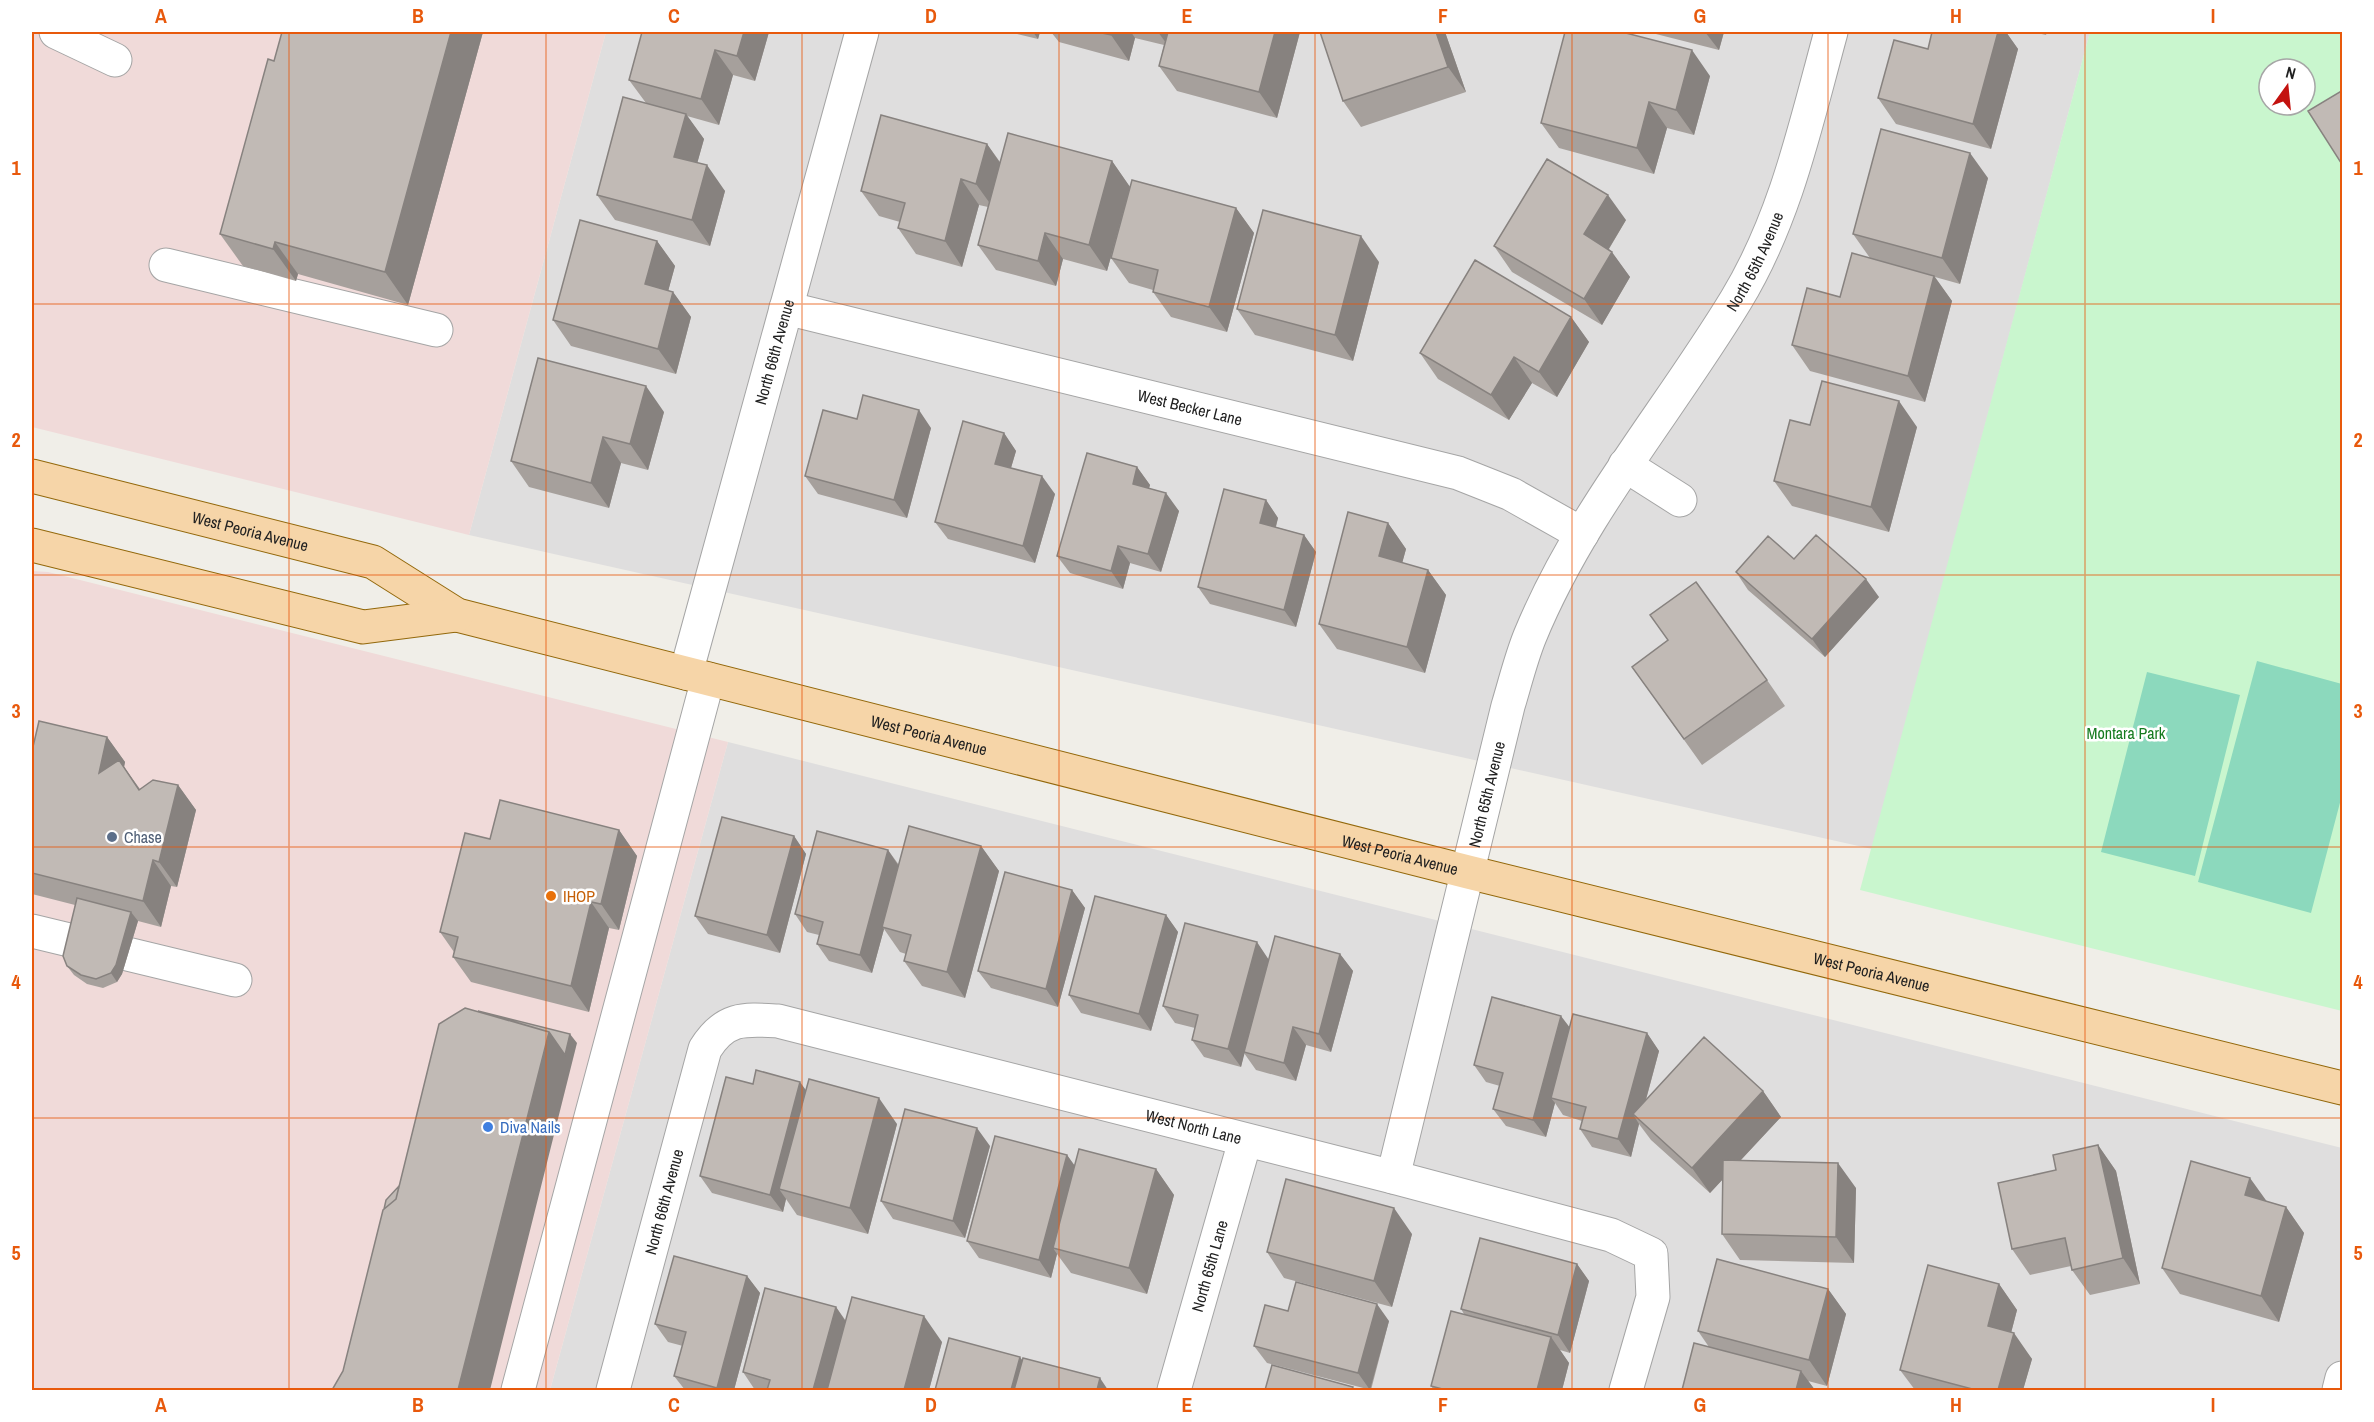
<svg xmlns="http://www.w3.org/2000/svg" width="2374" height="1422" font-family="'Archivo Narrow',sans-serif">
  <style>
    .residential { fill: #dfdede }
    .commercial { fill: #f0dad9 }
    .park { fill: #c9f6ce; fill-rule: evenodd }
    .pitch { fill: #8cd9bd }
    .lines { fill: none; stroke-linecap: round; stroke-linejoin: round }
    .minor-casing { stroke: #a5a5a5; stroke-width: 35 }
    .major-casing { stroke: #93680b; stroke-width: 35 }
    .minor { stroke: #fff; stroke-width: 33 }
    .major { stroke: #f6d5a8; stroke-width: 33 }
    .wall { fill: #a6a09c }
    .shaded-wall { fill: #87827f }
    .building { fill: #c1bab5; stroke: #87827f; stroke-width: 1.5 }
    .grid { fill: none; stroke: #e8590c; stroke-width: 1.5; stroke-opacity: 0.55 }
    .service-dot { fill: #5c6f8a; stroke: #fff; stroke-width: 2 }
    .food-dot { fill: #e8710a; stroke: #fff; stroke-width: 2 }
    .shop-dot { fill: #3f7fe0; stroke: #fff; stroke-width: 2 }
    .labels { text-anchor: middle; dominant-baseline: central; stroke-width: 5; stroke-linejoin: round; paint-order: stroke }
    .street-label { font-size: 16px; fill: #212121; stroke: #fff }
    .park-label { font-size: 16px; fill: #147a1e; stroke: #fff }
    .service-label { font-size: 16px; fill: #4e5e75; stroke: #fff; text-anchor: start }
    .food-label { font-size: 16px; fill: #c56008; stroke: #fff; text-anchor: start }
    .shop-label { font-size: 16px; fill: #366cbe; stroke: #fff; text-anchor: start }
    .neatline { fill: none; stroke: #e8590c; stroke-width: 2 }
    .grid-label { font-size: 20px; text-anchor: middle; font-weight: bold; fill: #e8590c }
  </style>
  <rect width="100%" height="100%" fill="#f0eee8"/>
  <path class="residential" d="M606,32H2090L1872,849L469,535Z
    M728,742L2342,1148V1390H550Z"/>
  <path class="commercial" d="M32,32H606L469,535L32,427Z
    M32,571L48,572L728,742L550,1390H32Z"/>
  <path class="park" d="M2090,32H2342V1011L1860,890ZM2269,69H2305V105H2269Z"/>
  <path class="pitch" d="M2257,661L2342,684V795L2311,913L2198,882Z
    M2147,672L2240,695L2195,876L2101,852Z"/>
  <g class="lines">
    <defs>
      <g id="minor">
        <path d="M56,32L115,60"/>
        <path d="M166,265L436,330"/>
        <path id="s1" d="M786,308L1458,473L1511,494L1582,534"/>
        <path d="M1625,465L1680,500"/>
        <path id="s2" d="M686,673L862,32"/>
        <path d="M32,931L235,980"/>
        <path id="s3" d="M1393,1177L1508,706C1515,683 1521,658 1530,636C1580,514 1668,412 1736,300C1786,218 1806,123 1831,32"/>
        <path d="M518,1390L708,679"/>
        <path id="s4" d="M613,1390L705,1049C725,1017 744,1019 778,1021L1393,1177L1611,1235L1651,1254L1653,1297L1626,1390"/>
        <path id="s5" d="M1174,1390L1245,1141"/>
        <path d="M2339,1390L2342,1378"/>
      </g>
      <g id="major">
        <path id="s6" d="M32,476L373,562L457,615L1468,872L2342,1088"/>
        <path d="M32,545L363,627L457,615"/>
      </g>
    </defs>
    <use href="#minor" class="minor-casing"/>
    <use href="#major" class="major-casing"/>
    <use href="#minor" class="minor"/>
    <use href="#major" class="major"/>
  </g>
  <path class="wall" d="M282,32H483L408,305L298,274L296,281L243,266L220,234L274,61Z
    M642,32H769L755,81L733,75L719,125L687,116L704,139L697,163L725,191L710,246L615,220L597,195L646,103L629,80Z
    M1009,32H1040L1038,39Z
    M1051,32H1300L1277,118L1177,91L1159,66L1164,45L1135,38L1129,61L1059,42Z
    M1445,32L1466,92L1361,127L1343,101Z
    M1648,32H1724L1719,50Z
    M1932,32H2006L2018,49L1991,149L1896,124L1878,98L1928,49Z
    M2033,32H2047L2046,35Z
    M1710,76L1694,135L1667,128L1654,174L1559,148L1541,123Z
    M987,144L1000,162L1112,161L1130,187L1107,271L1063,259L1056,286L996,270L978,245L988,207L979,205L962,267L916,254L898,228L900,222L879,216L861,191Z
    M1988,178L1960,284L1935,277L1952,301L1925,402L1810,371L1792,345L1840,297L1870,258L1853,234Z
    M1236,208L1254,233L1227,332L1171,317L1153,292V290L1129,283L1111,258Z
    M1626,220L1609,249L1630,277L1602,325L1512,272L1494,246Z
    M657,241L675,266L668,291L673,292L691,317L676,374L571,346L553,320Z
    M1379,262L1353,361L1255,335L1237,309Z
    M1571,317L1589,342L1557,397L1532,383L1509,420L1438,379L1420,353Z
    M664,412L648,470L621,463L609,508L529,487L511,461Z
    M857,419L931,428L907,518L818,494L805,476Z
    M1810,425L1917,427L1889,532L1792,506L1774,481Z
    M1004,433L1016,451L1011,468L1055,494L1035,563L948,539L935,522Z
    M1137,467L1150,485L1149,488L1179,511L1161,572L1130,563L1123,589L1070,573L1057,556Z
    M1266,500L1278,518L1276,527L1304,535L1316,552L1296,627L1210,604L1198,587Z
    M1388,523L1406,549L1402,563L1428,570L1446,595L1425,673L1337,649L1319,624Z
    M1794,559L1879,597L1825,657L1748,590L1736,572Z
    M1668,641L1767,680L1785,706L1702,765L1632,667Z
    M107,737L125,762L124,767L140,789L178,785L196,810L177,887L171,886L161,927L138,921L122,974L117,982L103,988L87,984L74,975L67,966L75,905L32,894V751Z
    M619,830L637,856L619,930L609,928L589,1012L471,982L453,957L454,952L440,932L490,839Z
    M794,836L806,854L780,953L708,934L695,916Z
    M981,846L999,871L965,998L922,986L904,961L906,954L900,952L884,929L872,973L829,961L817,944L819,935L807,932L795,914L888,850L899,865Z
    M1072,890L1085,908L1058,1007L991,988L978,971Z
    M1166,915L1178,932L1151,1031L1081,1013L1069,995Z
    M1340,954L1353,971L1331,1052L1306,1045L1296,1081L1256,1070L1244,1053L1241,1067L1204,1057L1192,1040L1195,1028L1175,1023L1163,1006L1269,959Z
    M1570,1028L1647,1033L1659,1051L1646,1100L1763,1091L1781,1117L1741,1160L1856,1188L1854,1263L1740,1260L1722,1234L1723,1179L1710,1193L1651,1140L1639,1124L1631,1157L1592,1147L1580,1129L1582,1121L1563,1115L1555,1103L1546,1137L1506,1126L1493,1109L1500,1086L1486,1082L1474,1065Z
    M753,1084L806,1090L897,1124L868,1234L797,1215L786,1199L783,1212L712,1193L700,1176Z
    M2098,1145L2116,1171L2140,1284L2090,1295L2072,1270L2071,1266L2030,1275L2012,1249L2056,1170Z
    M990,1146L965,1238L893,1219L881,1201Z
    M1067,1155L1075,1166L1156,1169L1174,1195L1147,1294L1071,1273L1057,1254L1051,1278L979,1258L967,1241Z
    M2266,1201L2286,1207L2304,1233L2279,1322L2180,1294L2162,1268Z
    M1412,1234L1392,1307L1284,1278L1267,1252Z
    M1577,1264L1589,1281L1570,1353L1560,1350L1569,1363L1562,1390H1434L1431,1386L1464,1314L1461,1309Z
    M747,1276L760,1293L734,1390H685L674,1376L683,1346L668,1342L655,1324Z
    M1999,1284L2017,1310L2011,1333L2032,1359L2023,1390H1915L1900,1370Z
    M1828,1289L1846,1314L1827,1386L1808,1381L1815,1390H1682L1709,1347L1698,1331Z
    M836,1307L846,1321L942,1342L929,1390H755L743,1372Z
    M1288,1311L1389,1321L1371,1390L1267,1363L1254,1346Z"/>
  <path class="shaded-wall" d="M451,32H483L408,305L385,272Z
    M744,32H769L755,81L737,56Z
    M1033,32H1040L1038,39Z
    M1112,32H1131L1135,38L1129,61L1111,35Z
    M1158,32H1173L1169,47Z
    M1275,32H1300L1277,118L1259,92Z
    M1436,32H1445L1466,92L1448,67Z
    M1705,32H1724L1719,50Z
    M1998,32H2006L2018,49L1991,149L1973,124Z
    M715,50L733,75L719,125L701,99Z
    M1692,50L1710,76L1694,135L1676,110Z
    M1649,102L1667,128L1654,174L1637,148Z
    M686,114L704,139L692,182L674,157Z
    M987,144L1005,170L994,209L976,184Z
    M1970,153L1988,178L1960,284L1942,258Z
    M1112,161L1130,187L1107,271L1089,245Z
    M707,165L725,191L710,246L692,220Z
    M961,179L979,205L962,267L945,241Z
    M1608,195L1626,220L1602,260L1584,234Z
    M1236,208L1254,233L1227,332L1209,307Z
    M1045,233L1063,259L1056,286L1038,261Z
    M1361,236L1379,262L1353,361L1335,335Z
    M657,241L675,266L663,310L645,284Z
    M275,242L298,274L296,281L273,249Z
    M1612,252L1630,277L1602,325L1584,299Z
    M1934,276L1952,301L1925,402L1908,376Z
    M673,292L691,317L676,374L658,349Z
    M1571,317L1589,342L1557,397L1539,372Z
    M1514,357L1532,383L1509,420L1491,395Z
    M646,386L664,412L648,470L630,444Z
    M1899,401L1917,427L1889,532L1871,507Z
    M919,410L931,428L907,518L894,500Z
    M1004,433L1016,451L1007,481L995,464Z
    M603,437L621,463L609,508L591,483Z
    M1137,467L1150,485L1145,501L1133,484Z
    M1042,476L1055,494L1035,563L1023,546Z
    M1166,493L1179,511L1161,572L1148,554Z
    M1266,500L1278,518L1272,540L1260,523Z
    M1388,523L1406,549L1397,582L1379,556Z
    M1304,535L1316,552L1296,627L1284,610Z
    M1118,546L1130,563L1123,589L1111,571Z
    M1428,570L1446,595L1425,673L1407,647Z
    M1866,579L1879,597L1825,657L1812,639Z
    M107,737L125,762L124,767L157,815L99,773Z
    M178,785L196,810L177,887L159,862Z
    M619,830L637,856L619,930L601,904Z
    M794,836L806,854L780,953L767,935Z
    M981,846L999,871L965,998L947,972Z
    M888,850L900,868L882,927L884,929L872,973L860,955Z
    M153,860L171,886L161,927L143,901Z
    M1072,890L1085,908L1058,1007L1046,989Z
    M591,902L609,928L589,1012L571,986Z
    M131,912L138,921L122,974L117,982L111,973Z
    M1166,915L1178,932L1151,1031L1139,1014Z
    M1257,942L1269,960L1241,1067L1228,1049Z
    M1340,954L1353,971L1331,1052L1319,1034Z
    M1561,1016L1574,1033L1551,1098L1555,1103L1546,1137L1533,1120Z
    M1293,1027L1306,1045L1296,1081L1284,1063Z
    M549,1032L570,1034L577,1043L490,1390H458Z
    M1647,1033L1659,1051L1640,1121L1633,1114L1639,1124L1631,1157L1618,1139Z
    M800,1082L813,1100L779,1189L786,1199L783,1212L770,1195Z
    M1763,1091L1781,1117L1710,1193L1692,1168Z
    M879,1098L897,1124L868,1234L850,1208Z
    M977,1128L990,1146L965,1238L953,1221Z
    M2098,1145L2116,1171L2140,1284L2123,1258Z
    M1067,1155L1079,1172L1053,1248L1057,1254L1051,1278L1039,1260Z
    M1838,1163L1856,1188L1854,1263L1836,1237Z
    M1156,1169L1174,1195L1147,1294L1129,1268Z
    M2250,1178L2268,1203L2245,1195Z
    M2286,1207L2304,1233L2279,1322L2261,1296Z
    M1394,1208L1412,1234L1392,1307L1374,1281Z
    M1577,1264L1589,1281L1570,1353L1558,1335Z
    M747,1276L760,1293L734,1390H719L717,1388Z
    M1999,1284L2017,1310L2006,1352L1988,1326Z
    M1828,1289L1846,1314L1827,1386L1809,1360Z
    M1377,1304L1389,1321L1370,1390L1358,1373Z
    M836,1307L848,1325L830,1390H813Z
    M924,1316L942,1342L929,1390H904Z
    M2014,1333L2032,1359L2023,1390H1998Z
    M1551,1337L1569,1363L1562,1390H1537Z
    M1020,1357L1032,1374L1028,1390H1011Z
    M1801,1371L1815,1390H1796Z
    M1100,1378L1108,1390H1097Z"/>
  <path class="building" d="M282,32H451L385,272L275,242L273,249L220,234L268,59L274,61Z
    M642,32H744L737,56L715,50L701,99L629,80Z
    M1097,32H1112L1111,35Z
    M1168,32H1275L1259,92L1159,66Z
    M1320,32H1436L1448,67L1343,101Z
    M1565,32H1622L1692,50L1676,110L1649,102L1637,148L1541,123Z
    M1932,32H1998L1973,124L1878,98L1894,40L1928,49Z
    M2343,90V166L2308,111Z
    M623,97L686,114L674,157L707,165L692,220L597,195Z
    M881,115L987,144L976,184L961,179L945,241L898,228L905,203L861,191Z
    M1881,129L1970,153L1942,258L1853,234Z
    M1008,133L1112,161L1089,245L1045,233L1038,261L978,245Z
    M1547,159L1608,195L1584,234L1612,252L1584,299L1494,246Z
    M1132,180L1236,208L1209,307L1153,292L1158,270L1111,258Z
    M1263,210L1361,236L1335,335L1237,309Z
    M580,220L657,241L645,284L673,292L658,349L553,320Z
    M1852,253L1934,276L1908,376L1792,345L1807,288L1840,297Z
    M1475,260L1571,317L1539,372L1514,357L1491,395L1420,353Z
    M538,358L646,386L630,444L603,437L591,483L511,461Z
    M1822,381L1899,401L1871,507L1774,481L1790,420L1810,425Z
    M863,395L919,410L894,500L805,476L823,410L857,419Z
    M963,421L1004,433L995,464L1042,476L1023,546L935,522Z
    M1087,453L1137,467L1133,484L1166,493L1148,554L1118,546L1111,571L1057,556Z
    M1224,489L1266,500L1260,523L1304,535L1284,610L1198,587Z
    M1348,512L1388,523L1379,556L1428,570L1407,647L1319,624Z
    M1816,535L1866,579L1812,639L1736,572L1768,536L1794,559Z
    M1696,582L1767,680L1684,739L1632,667L1668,640L1650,615Z
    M39,721L107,737L99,773L119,760L139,790L153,780L178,785L159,862L153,860L143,901L32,873V751Z
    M500,800L619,830L601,904L591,902L571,986L453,957L458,937L440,932L465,833L490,839Z
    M722,817L794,836L767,935L695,916Z
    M909,826L981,846L947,972L904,961L911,935L882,927Z
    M817,831L888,850L860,955L817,944L823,922L795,914Z
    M1005,872L1072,890L1046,989L978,971Z
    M1095,896L1166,915L1139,1014L1069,995Z
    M77,898L131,912L116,965L111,973L96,979L81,975L67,966L63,956Z
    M1185,923L1257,942L1228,1049L1192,1040L1198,1015L1163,1006Z
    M1275,936L1340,954L1319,1034L1293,1027L1284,1063L1244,1052Z
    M1492,997L1561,1016L1533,1120L1493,1109L1503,1073L1474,1065Z
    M465,1008L549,1032L458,1390H332L343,1371L383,1210L396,1199L439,1024Z
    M478,1011L570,1034L565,1055L549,1032Z
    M1573,1014L1647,1033L1618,1139L1580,1129L1586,1107L1551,1098Z
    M1704,1037L1763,1091L1692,1168L1633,1114Z
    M756,1070L800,1082L770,1195L700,1176L726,1077L753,1084Z
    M809,1079L879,1098L850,1208L779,1189Z
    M905,1109L977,1128L953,1221L881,1201Z
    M995,1136L1067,1155L1039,1260L967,1241Z
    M2098,1145L2123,1258L2072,1270L2065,1238L2012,1249L1998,1183L2056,1170L2053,1155Z
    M1079,1149L1156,1169L1129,1268L1053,1248Z
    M1723,1160L1838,1163L1836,1237L1722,1234Z
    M2191,1161L2250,1178L2245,1195L2286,1207L2261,1296L2162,1268Z
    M1286,1179L1394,1208L1374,1281L1267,1252Z
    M399,1186L396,1199L384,1209L386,1200Z
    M1480,1238L1577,1264L1558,1335L1461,1309Z
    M674,1256L747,1276L717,1388L674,1376L686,1332L655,1324Z
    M1717,1259L1828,1289L1809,1360L1698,1331Z
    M1928,1265L1999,1284L1988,1326L2014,1333L1998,1390H1976L1900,1370Z
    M1296,1282L1377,1304L1358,1373L1254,1346L1265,1305L1288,1311Z
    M765,1288L836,1307L813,1390H767L770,1380L743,1372Z
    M852,1297L924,1316L904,1390H827Z
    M1451,1311L1551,1337L1537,1390H1446L1431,1386Z
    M949,1338L1020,1357L1011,1390H935Z
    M1694,1343L1801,1371L1796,1390H1682Z
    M1023,1358L1100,1378L1097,1390H1014Z
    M1272,1365L1353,1387L1352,1390H1265Z"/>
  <path class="grid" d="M289,32V1390M546,32V1390M802,32V1390M1059,32V1390M1315,32V1390M1572,32V1390M1828,32V1390M2085,32V1390M32,304H2342M32,575H2342M32,847H2342M32,1118H2342"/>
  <circle class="service-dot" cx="112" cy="837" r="6"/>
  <circle class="food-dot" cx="551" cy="896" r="6"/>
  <circle class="shop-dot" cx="488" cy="1127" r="6"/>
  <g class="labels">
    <g class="street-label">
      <text stroke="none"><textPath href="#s3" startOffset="996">North 65th Avenue</textPath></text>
      <text stroke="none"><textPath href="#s2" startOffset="333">North 66th Avenue</textPath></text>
      <text stroke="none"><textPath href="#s1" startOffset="416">West Becker Lane</textPath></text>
      <text stroke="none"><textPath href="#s6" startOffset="225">West Peoria Avenue</textPath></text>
      <text stroke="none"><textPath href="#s6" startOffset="938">West Peoria Avenue</textPath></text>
      <text stroke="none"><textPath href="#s3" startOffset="394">North 65th Avenue</textPath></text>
      <text stroke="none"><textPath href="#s6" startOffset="1424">West Peoria Avenue</textPath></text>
      <text stroke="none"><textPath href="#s6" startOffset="1910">West Peoria Avenue</textPath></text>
      <text stroke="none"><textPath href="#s4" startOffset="866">West North Lane</textPath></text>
      <text stroke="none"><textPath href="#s4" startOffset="195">North 66th Avenue</textPath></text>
      <text stroke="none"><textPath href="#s5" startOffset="129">North 65th Lane</textPath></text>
    </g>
    <g class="park-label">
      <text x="2126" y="733">Montara Park</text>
    </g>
    <g class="service-label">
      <text x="124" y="837">Chase</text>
    </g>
    <g class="food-label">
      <text x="563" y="896">IHOP</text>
    </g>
    <g class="shop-label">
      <text x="500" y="1127">Diva Nails</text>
    </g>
  </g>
  <rect width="2374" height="1422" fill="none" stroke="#ffffff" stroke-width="66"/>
  <g transform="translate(2287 87) rotate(15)"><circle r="28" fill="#ffffff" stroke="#a6a6a6" stroke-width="1.5"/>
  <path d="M0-4.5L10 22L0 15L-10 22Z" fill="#c3120f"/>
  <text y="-9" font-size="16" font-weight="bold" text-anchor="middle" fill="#212121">N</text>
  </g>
  <rect x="33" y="33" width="2308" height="1356" class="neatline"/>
  <g class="grid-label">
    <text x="161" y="23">A</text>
    <text x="418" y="23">B</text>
    <text x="674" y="23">C</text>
    <text x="931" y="23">D</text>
    <text x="1187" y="23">E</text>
    <text x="1443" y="23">F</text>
    <text x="1700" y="23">G</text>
    <text x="1956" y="23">H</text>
    <text x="2213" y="23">I</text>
    <text x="16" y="175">1</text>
    <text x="2358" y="175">1</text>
    <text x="16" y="447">2</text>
    <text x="2358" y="447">2</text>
    <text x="16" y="718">3</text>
    <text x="2358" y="718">3</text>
    <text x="16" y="989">4</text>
    <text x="2358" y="989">4</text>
    <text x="16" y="1260">5</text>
    <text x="2358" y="1260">5</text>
    <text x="161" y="1412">A</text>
    <text x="418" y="1412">B</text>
    <text x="674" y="1412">C</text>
    <text x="931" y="1412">D</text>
    <text x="1187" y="1412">E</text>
    <text x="1443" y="1412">F</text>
    <text x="1700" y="1412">G</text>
    <text x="1956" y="1412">H</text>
    <text x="2213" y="1412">I</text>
  </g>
</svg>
